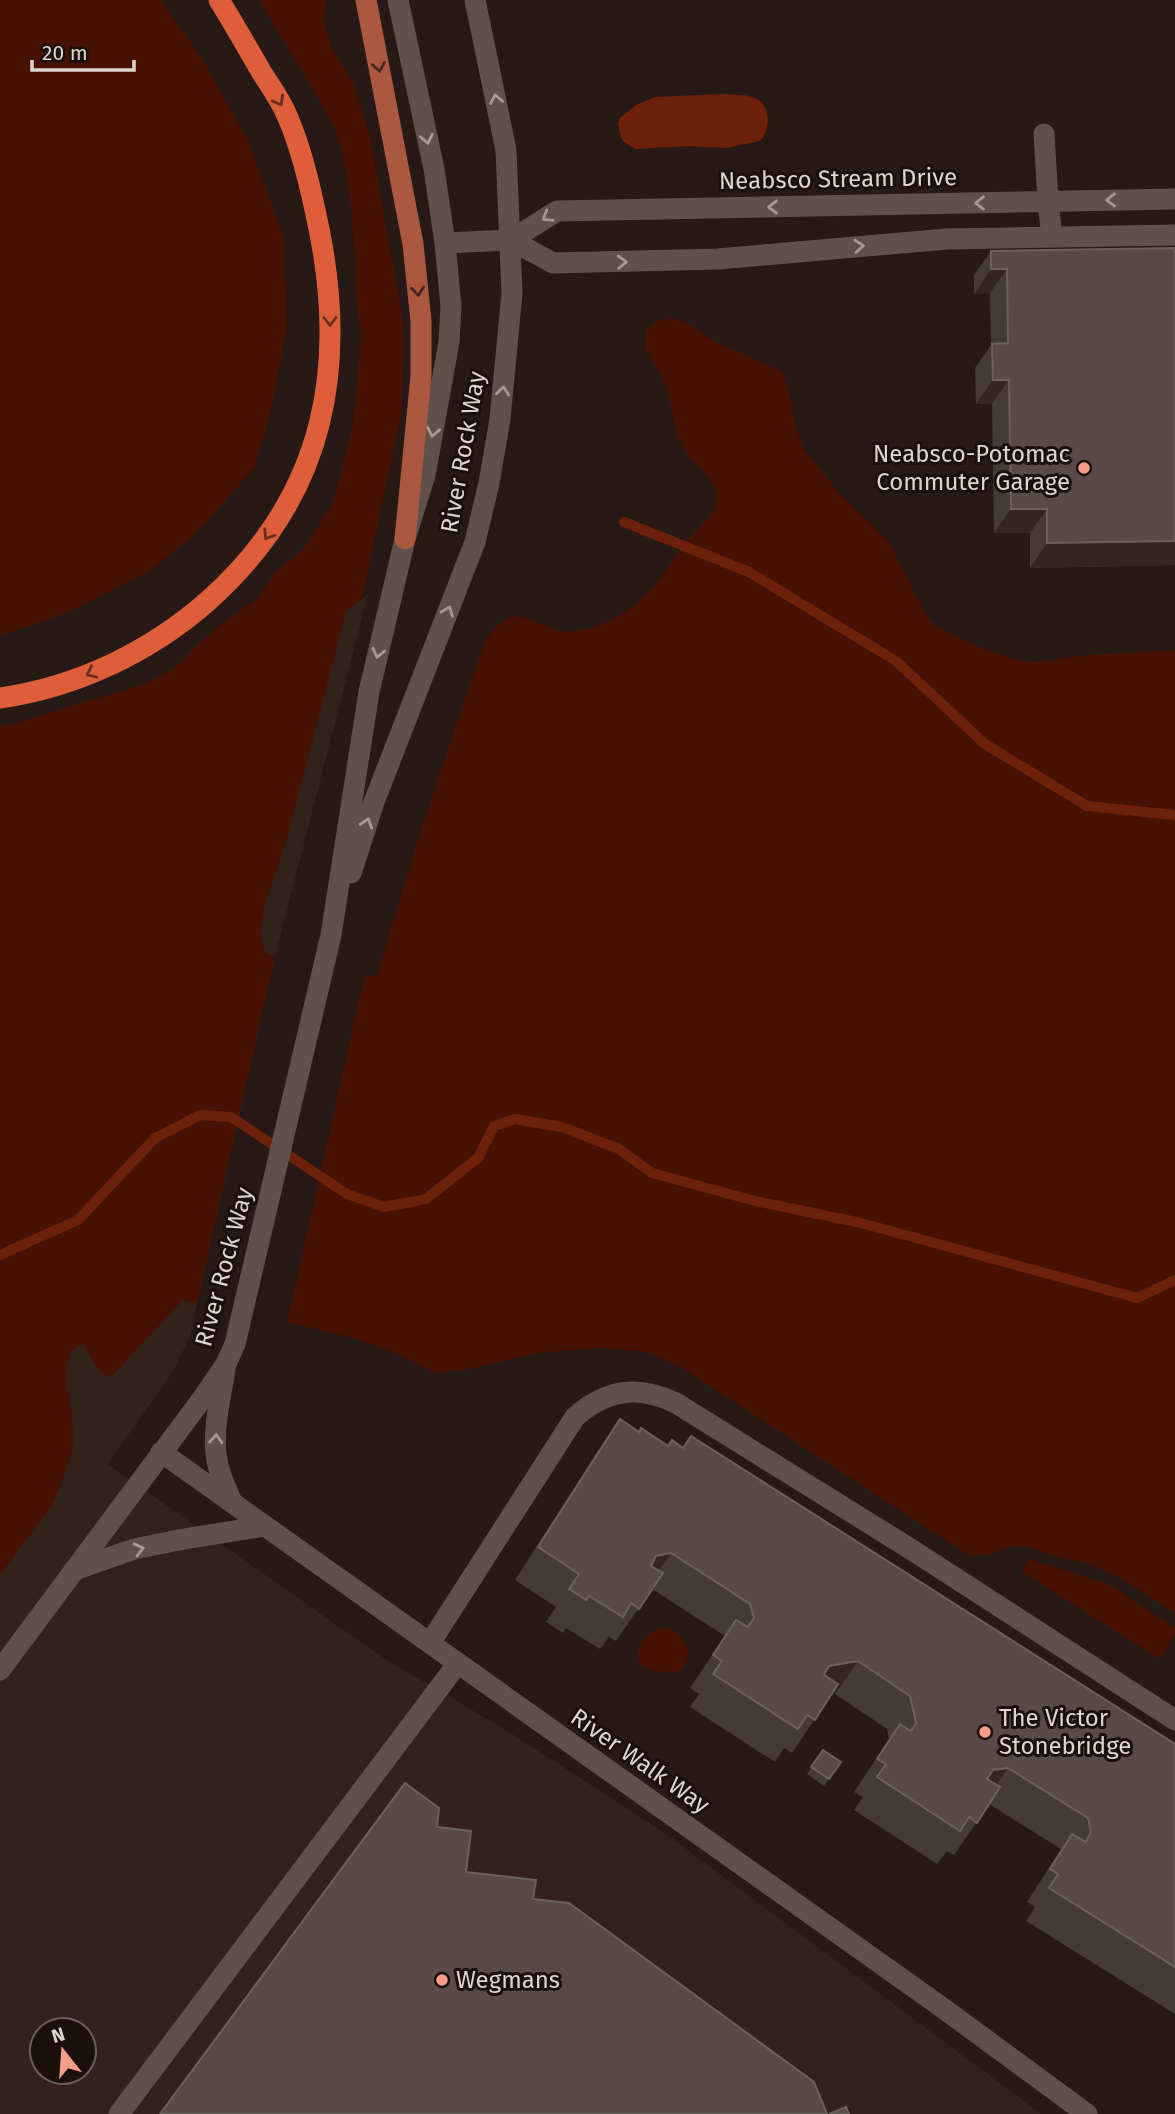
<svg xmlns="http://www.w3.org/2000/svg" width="1175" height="2114" font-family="'Fira Sans',sans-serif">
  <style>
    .built { fill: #33211c; fill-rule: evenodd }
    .green { fill: #471203 }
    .water { fill: #6d210a }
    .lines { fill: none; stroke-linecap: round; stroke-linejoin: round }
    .stream { stroke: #6d210a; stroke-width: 10 }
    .minor { stroke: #5f504c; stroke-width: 21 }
    .major { stroke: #ac5841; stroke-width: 21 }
    .highway { stroke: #df5e3a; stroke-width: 21 }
    .wall { fill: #463a36 }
    .shaded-wall { fill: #332622 }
    .building { fill: #574a47; stroke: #6c605c; stroke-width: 2 }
    .oneway { stroke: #47261d }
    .oneway2 { stroke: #a59996 }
    .oneway3 { stroke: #6a2f1f }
    .poi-dot { fill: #f49e87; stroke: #1c100d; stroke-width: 2.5 }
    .labels { text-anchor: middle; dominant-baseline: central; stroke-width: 6; stroke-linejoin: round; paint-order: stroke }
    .street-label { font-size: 24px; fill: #ded4d2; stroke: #1c100d }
    .poi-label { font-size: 24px; fill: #ded4d2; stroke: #1c100d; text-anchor: start }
  </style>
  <rect width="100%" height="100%" fill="#261916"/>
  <path class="built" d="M368,594L275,957L190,1336L174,1370L108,1464L385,1659L506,1730L665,1833L1041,2114H0V789L154,757ZM42,2030H84V2072H42Z"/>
  <path class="green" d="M0,0H161L205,63L248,141L284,237L287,326L273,403L255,467L196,534L148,572L72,611L0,636Z
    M259,0H327L324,17L331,47L354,84L370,136L402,314L404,340L402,411L362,599L346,611L288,835L265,904L260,935L264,950L267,954L275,957L197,1303L183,1300L113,1375L106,1376L95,1365L84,1344L77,1346L71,1352L67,1369V1389L72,1412L73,1442L72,1452L59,1489L52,1506L0,1575V726L12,724L144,684L172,669L181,662L193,648L231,617L256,600L276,572L303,549L331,506L341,474L353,423L361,335L356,299L355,259L351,207L343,156L336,132L322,105Z
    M673,318L687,323L715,342L782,371L788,387L794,419L803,448L840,494L888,541L927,616L936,627L987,650L1021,661L1038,662L1086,655L1175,650V1613L1120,1578L1087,1563L1061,1558L1024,1546H1015L986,1555L970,1556L682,1368L647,1352L601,1348L538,1353L470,1369L435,1373L395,1353L352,1338L287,1322L364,977L377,975L419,835L484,643C500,619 510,609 539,623C545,625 552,630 559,631C583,635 614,620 633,606C657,588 671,561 690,537C699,526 716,514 716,498C717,479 695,466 685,451C671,430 674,402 663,380C653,359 640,353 647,328L659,320Z
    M1029,1559L1110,1585L1175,1628V1634L1159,1659L1021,1571Z
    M659,1628C684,1626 700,1659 677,1672C667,1673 646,1672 640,1663C631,1649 648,1632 659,1628Z"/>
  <path class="water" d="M722,94C733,95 746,94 755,98C771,104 771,131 760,141L725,148L688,146L636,149L625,143L621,138L618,124L620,118L636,105L655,97Z"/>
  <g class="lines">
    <path class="stream" d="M624,522L749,572L896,661L985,744L1087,806L1175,815
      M0,1255L78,1220L155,1138L200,1115L231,1117L347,1194L384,1207L426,1199L478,1158L494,1126L515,1119L562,1127L619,1149L652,1173L755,1201L861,1223L1137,1298L1175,1280"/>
    <path class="minor" d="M1044,134L1048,201L1052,237
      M511,240L553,263L718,259L947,239L1175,235
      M445,243L511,240L557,211L1175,199
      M351,873L374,802L475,542L489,483L500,419L512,293L506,150L475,0
      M225,1369C221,1396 213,1427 216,1454C218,1471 225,1486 232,1502
      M161,1452L947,2011L1087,2114
      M74,1570L134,1549L184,1539L265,1526
      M430,1643L575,1417C607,1389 638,1385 676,1403L909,1548L1175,1720
      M0,1670L205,1395L226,1364L235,1344L331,935L369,692L405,539L425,475L449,342L451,306L445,243L434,169L398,0
      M119,2114L458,1663"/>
    <path class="major" d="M366,0L413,244L421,321V376L405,539"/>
    <path class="highway" d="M0,698C77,687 150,652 208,601C328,494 350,362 315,210C308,177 299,140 284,109C278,97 270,85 262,73C248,49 234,24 219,0"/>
  </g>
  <path class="wall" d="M1175,248V565L1030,568V533H994L992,404H976L975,368L991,345L990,293L974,294V275L991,251Z
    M620,1419L638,1432L668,1446L683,1448L691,1436L1175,1744V2014L1026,1921L1035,1907L1027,1902L1061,1849L989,1804L954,1855L947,1851L937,1864L854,1810L863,1797L854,1792L889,1739L887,1729L835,1694L831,1695L792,1753L784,1748L775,1762L690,1707L699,1694L690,1688L725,1636L652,1589L616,1641L609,1637L600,1649L566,1628L563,1633L546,1622L556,1607L515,1580L597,1452Z
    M823,1750L841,1762L824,1786L807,1774Z"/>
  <path class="shaded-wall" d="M991,269H1007L990,293L974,294Z
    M993,380H1009L992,404H976Z
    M1011,509H1047L1030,533H994Z
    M1175,541V565L1030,568L1047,543Z
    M671,1553L648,1586L634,1589L656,1556Z
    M858,1661L835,1694L806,1699L829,1666Z
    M1008,1768L985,1801L970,1803L993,1770Z"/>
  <path class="building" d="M1175,248V541L1047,543V509H1011L1009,380H993L992,344L1008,343L1007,269H991V251Z
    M620,1419L639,1432L641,1428L668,1446L672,1440L683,1448L691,1436L1175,1744V1967L1049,1888L1058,1874L1050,1869L1072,1834L1086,1842L1091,1832L1088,1818L1008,1768L993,1770L987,1779L1000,1787L977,1823L969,1817L960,1831L877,1777L886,1764L877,1759L900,1724L911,1731L916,1723L910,1696L858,1661L829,1666L824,1675L838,1684L815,1720L807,1715L798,1729L713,1674L722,1661L713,1655L736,1620L748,1627L754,1618L750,1604L671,1553L656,1556L651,1566L663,1573L639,1609L631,1603L623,1617L589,1596L586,1600L569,1589L579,1574L538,1547Z
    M823,1750L841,1762L829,1779L811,1767Z
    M405,1783L439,1808L437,1827L471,1831L466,1872L536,1880L533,1899L569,1903L814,2082L827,2114H160Z
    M846,2107L849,2114H829Z"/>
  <defs><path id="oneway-chevron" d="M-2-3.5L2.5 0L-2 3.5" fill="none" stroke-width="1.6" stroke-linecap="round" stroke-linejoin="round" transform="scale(1.75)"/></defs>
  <g class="oneway">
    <use href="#oneway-chevron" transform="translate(379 67) rotate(79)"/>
    <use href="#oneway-chevron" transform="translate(418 291) rotate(84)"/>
  </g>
  <g class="oneway2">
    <use href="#oneway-chevron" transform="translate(496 99) rotate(-101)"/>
    <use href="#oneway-chevron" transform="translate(427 139) rotate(78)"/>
    <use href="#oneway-chevron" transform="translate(1111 200) rotate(179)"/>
    <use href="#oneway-chevron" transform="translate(980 203) rotate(179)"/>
    <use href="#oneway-chevron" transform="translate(773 207) rotate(179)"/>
    <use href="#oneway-chevron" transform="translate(547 217) rotate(148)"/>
    <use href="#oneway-chevron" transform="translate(859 246) rotate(-5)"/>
    <use href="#oneway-chevron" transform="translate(622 262) rotate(-2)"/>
    <use href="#oneway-chevron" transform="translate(503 391) rotate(-84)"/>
    <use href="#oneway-chevron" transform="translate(433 432) rotate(100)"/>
    <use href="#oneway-chevron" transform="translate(448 611) rotate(-69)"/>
    <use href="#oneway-chevron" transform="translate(378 653) rotate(103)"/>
    <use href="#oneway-chevron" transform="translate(367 823) rotate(-72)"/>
    <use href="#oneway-chevron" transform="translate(216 1439) rotate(-87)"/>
    <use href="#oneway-chevron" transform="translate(139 1549) rotate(-14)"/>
  </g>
  <g class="oneway3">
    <use href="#oneway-chevron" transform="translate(279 101) rotate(60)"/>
    <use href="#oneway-chevron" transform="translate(330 321) rotate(90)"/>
    <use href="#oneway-chevron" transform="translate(268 535) rotate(123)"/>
    <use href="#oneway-chevron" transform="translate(91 673) rotate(155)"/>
  </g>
  <g class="poi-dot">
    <circle cx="1084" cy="468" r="7"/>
    <circle cx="985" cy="1732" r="7"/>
    <circle cx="442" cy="1980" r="7"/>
  </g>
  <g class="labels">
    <g class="street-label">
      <text transform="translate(838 179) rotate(-1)">Neabsco Stream Drive</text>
      <text transform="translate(463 452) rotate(-80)">River Rock Way</text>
      <text transform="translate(224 1267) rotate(-75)">River Rock Way</text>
      <text transform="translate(640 1761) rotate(35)">River Walk Way</text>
    </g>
    <g class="poi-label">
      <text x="1070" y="454" text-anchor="end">Neabsco-Potomac<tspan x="1070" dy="28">Commuter Garage</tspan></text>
      <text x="999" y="1718">The Victor<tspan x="999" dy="28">Stonebridge</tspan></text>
      <text x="456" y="1980">Wegmans</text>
    </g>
  </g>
  <g transform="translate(63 2051) rotate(343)"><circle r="33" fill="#1c100d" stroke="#6a5e5c" stroke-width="2"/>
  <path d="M0-5L12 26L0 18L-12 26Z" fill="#f49e87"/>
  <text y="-10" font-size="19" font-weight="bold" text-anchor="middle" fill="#ded4d2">N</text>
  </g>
  <path d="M32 60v10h102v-10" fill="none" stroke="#ded4d2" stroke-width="3.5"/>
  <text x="42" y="60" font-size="21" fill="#ded4d2" stroke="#1c100d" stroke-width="5" paint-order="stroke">20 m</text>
</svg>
